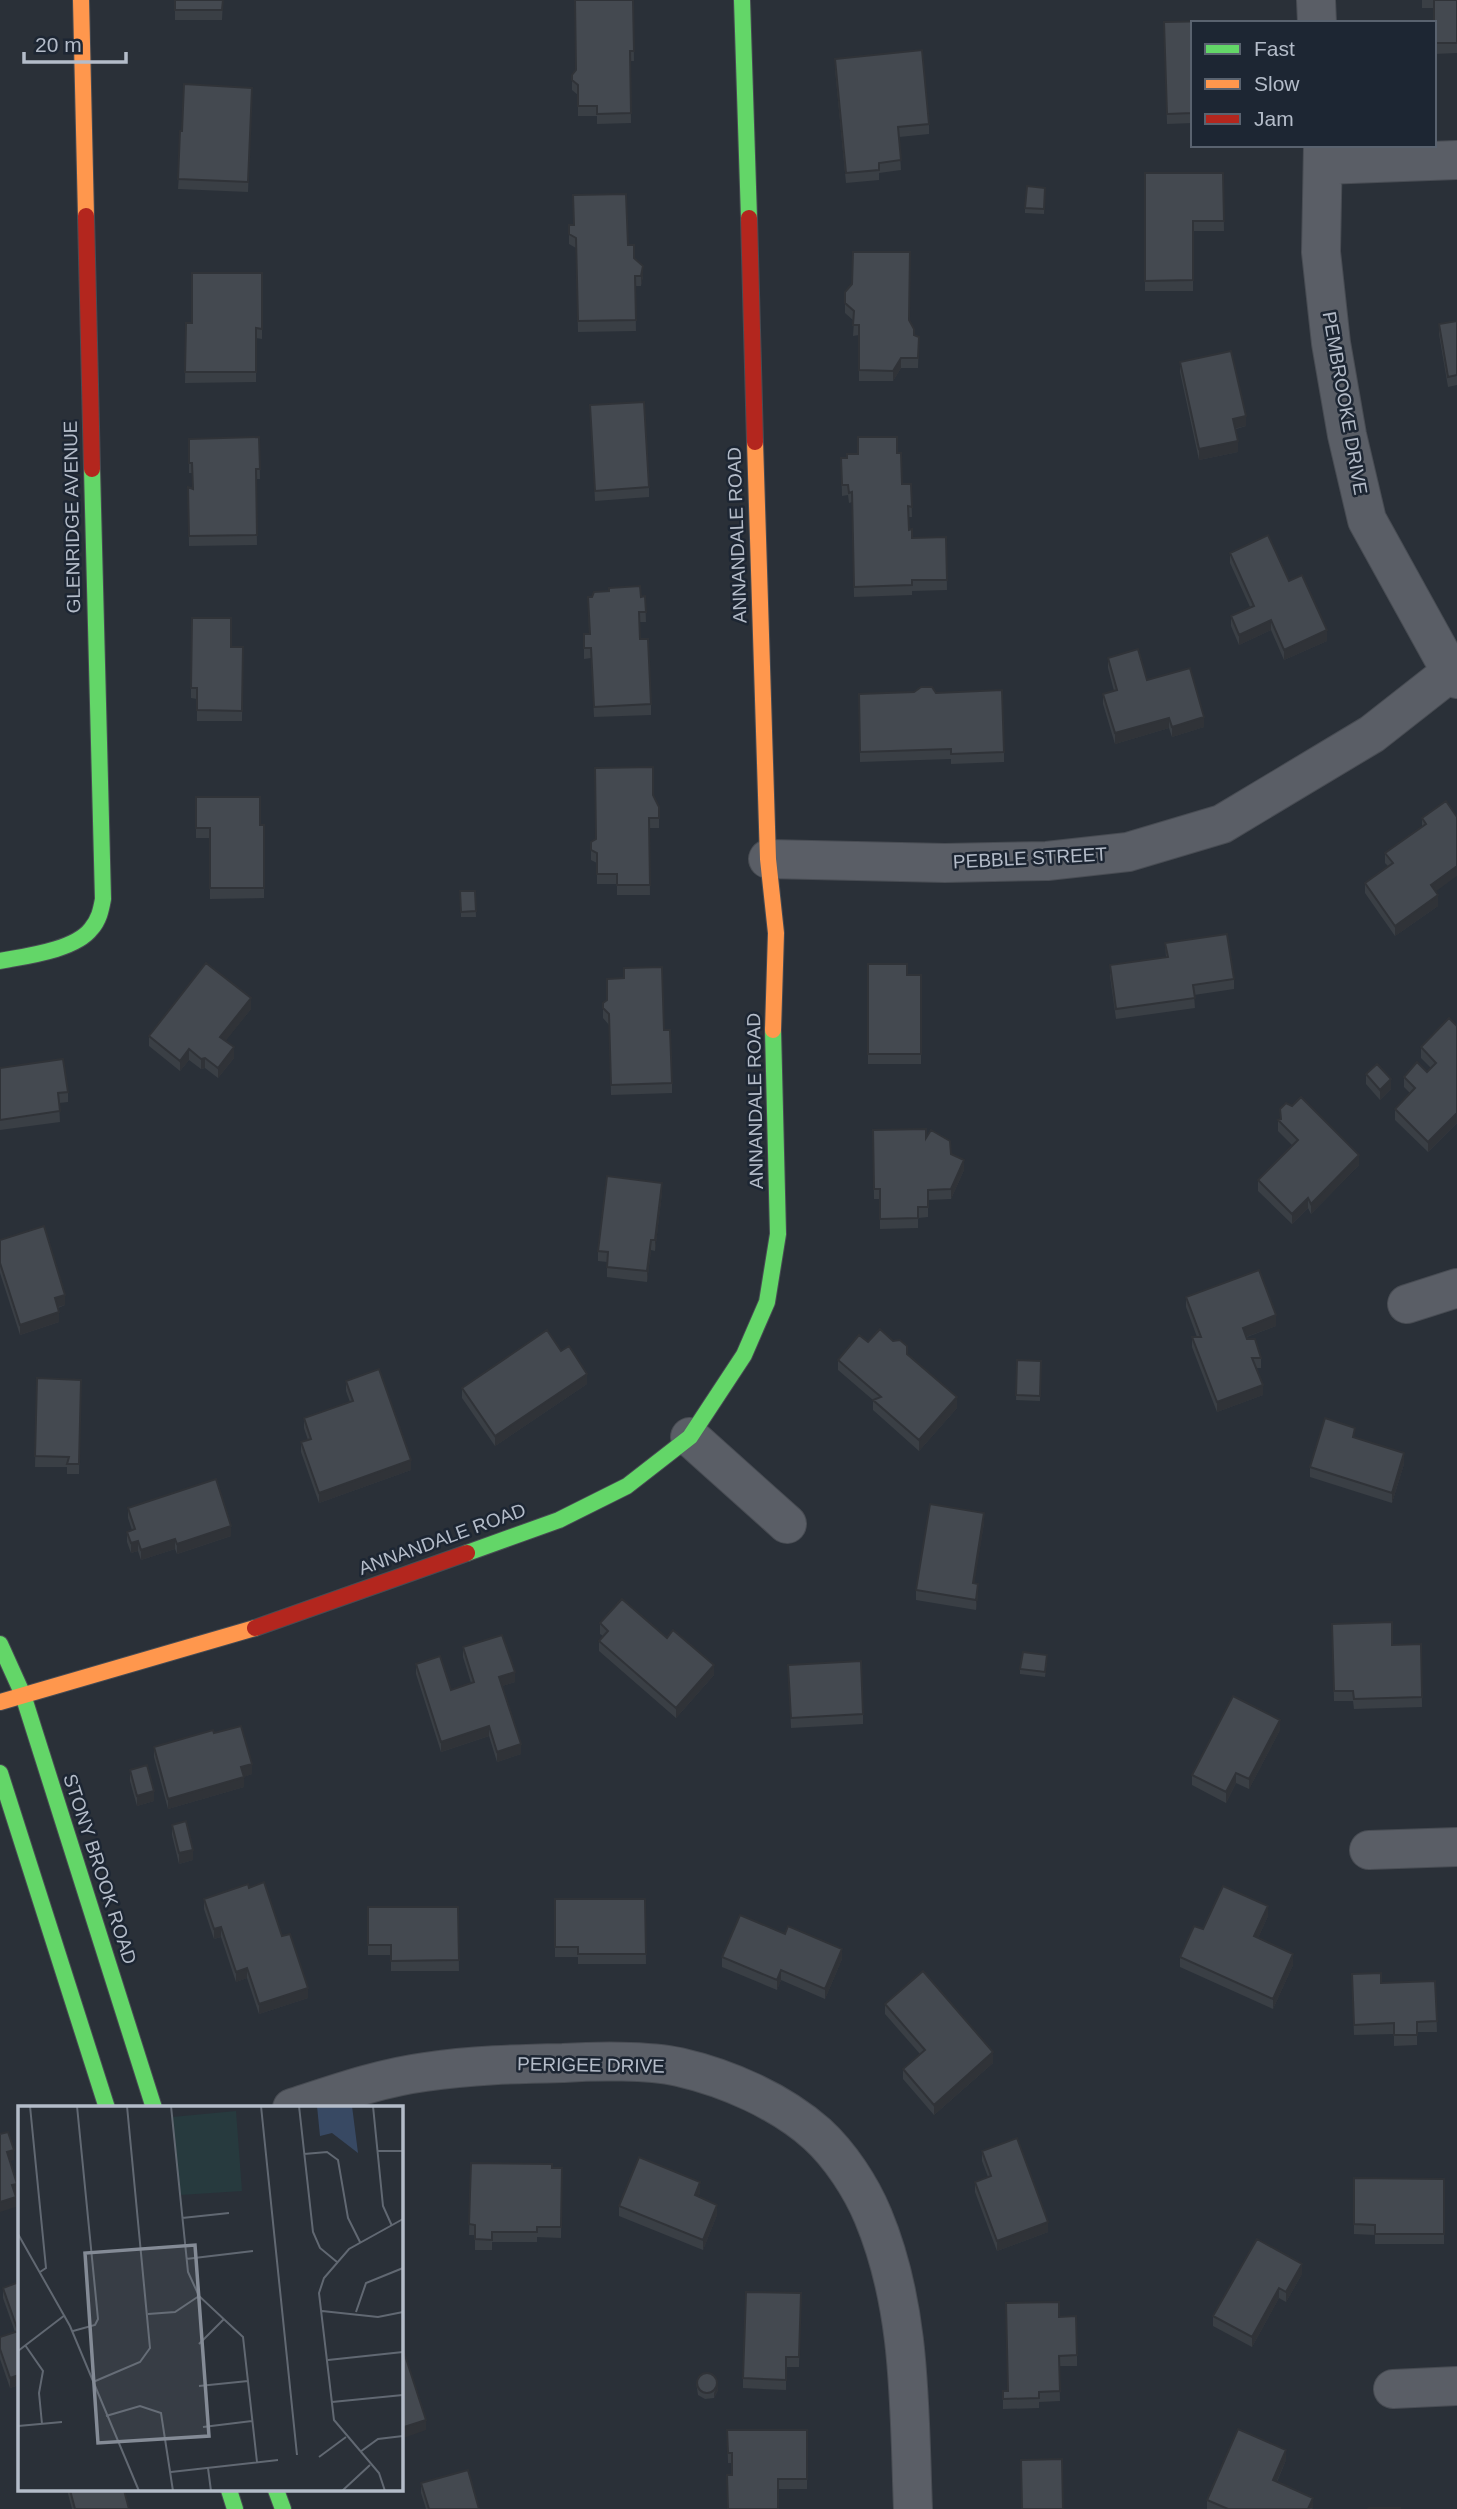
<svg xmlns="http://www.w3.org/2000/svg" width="1457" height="2509" font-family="Arial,sans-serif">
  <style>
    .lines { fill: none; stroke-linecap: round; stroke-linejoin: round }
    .street-casing { stroke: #484c53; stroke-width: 40 }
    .fast-casing { stroke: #484c53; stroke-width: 18 }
    .slow-casing { stroke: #484c53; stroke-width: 18 }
    .jam-casing { stroke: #484c53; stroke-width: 18 }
    .street { stroke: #5a5e66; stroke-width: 38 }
    .fast { stroke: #63d668; stroke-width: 16 }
    .slow { stroke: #ff974d; stroke-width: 16 }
    .jam { stroke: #b3261e; stroke-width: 16 }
    .wall { fill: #3a3f45 }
    .shaded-wall { fill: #303338 }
    .building { fill: #444950; stroke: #303338; stroke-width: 2 }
    .labels { text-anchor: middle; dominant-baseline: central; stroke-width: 5; stroke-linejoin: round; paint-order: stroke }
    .street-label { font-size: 19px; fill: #b4bcc9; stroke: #1d2633 }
    .inset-road { fill: none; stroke: #616872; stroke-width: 2 }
    .view { fill: #848b96; fill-opacity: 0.15; stroke: #848b96; stroke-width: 3.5 }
    .inset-edge { fill: none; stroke: #b4bcc9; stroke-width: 3.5 }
  </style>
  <rect width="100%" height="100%" fill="#2a3038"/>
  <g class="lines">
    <defs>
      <path id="street" d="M1316,0L1317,23
        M1323,145L1321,252L1331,343L1347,435L1367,520L1451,672L1457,679
        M1324,165L1457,160
        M768,859L945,863L1047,861L1128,852L1222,824L1372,734L1451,672
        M1407,1304L1457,1288
        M690,1437L787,1524
        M1369,1850L1457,1847
        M292,2108C335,2094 380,2078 425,2072C471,2065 517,2064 563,2063C595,2061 648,2060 679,2067C727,2078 780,2101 817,2134C840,2155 861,2187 873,2216C912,2309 909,2410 913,2509
        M1393,2389L1457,2386"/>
      <path id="fast" d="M742,0L749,218
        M0,961C26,956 75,950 91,929C99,920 101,910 103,899L92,469
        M467,1553L559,1520L627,1486L690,1437L744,1355L767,1302L778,1234L773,1030
        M0,1644L23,1695L154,2108
        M0,1773L107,2108
        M229,2490L235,2509
        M276,2490L283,2509"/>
      <path id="slow" d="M81,0L86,216
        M755,442L768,859L776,933L773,1030
        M0,1702L255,1628"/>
      <path id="jam" d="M86,216L92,469
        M749,218L755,442
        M255,1628L467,1553"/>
    </defs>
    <use href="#street" class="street-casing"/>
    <use href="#fast" class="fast-casing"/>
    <use href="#slow" class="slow-casing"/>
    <use href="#jam" class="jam-casing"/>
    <use href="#street" class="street"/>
    <use href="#fast" class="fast"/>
    <use href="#slow" class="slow"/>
    <use href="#jam" class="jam"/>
  </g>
  <path class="wall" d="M175,0H223L222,20H175Z
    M633,0L634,61H630L631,123L597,124V116H578V95L572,90V75Z
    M1422,0H1457V53L1434,54V8H1422Z
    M1164,22L1193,23V123L1167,124Z
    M835,59L929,124V134L899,137L901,170L879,173V180L846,183L835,69Z
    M252,88L248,192L178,189L182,131Z
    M1145,173H1223L1224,231H1193V291H1145Z
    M1045,188L1044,214L1025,213V208Z
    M569,225L628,245L643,276L641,286H635L636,331L578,332L576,248L569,244Z
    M262,273V339L256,338V382L185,383L186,323H192Z
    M845,292L909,320L914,335L919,337L918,368H901L893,381H859V335L853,336L854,321L845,313Z
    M1457,321V385L1448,387L1439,334V324Z
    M1180,362L1246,426L1236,429L1238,452L1199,460L1180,372Z
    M590,405L649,487V497L595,501Z
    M259,437L260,479H256L257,545L189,546L188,487L193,488L192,473H189V439Z
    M897,453L902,484H911L912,517H909V530L912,538L946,537L947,590L912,591V595L854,597L852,502L849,503L848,495L842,496L841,458Z
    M1230,553L1289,581L1327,641L1284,660L1271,630L1239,645L1231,626V616L1250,607L1230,563Z
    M645,596L646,622H639L640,639L651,704V715L594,717L591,658L584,659V634H589L588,597Z
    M231,647H243L242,721H197V699L191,698V688Z
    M1108,658L1147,680L1204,727L1172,737L1169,728L1115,744L1103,704V694L1114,691L1108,668Z
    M936,693L1004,752V762L951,764V759L860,762L859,694Z
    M653,795L659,818V828H649L650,895H617V884H597V863L591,860V842L596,839Z
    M196,797L260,825H264V898L210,899V838H196Z
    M1446,801L1436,891L1438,906L1395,936L1365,893V883L1388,866L1385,863V853L1422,827V818Z
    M460,891H475L476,917H461Z
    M1165,943L1234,979V989L1194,995L1195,1008L1116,1019L1110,976V965L1166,957Z
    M868,964L907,975H921V1064H868Z
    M603,1003L664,1030L672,1083V1093L611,1095L609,1025L603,1018Z
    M251,1009L225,1041L234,1058L218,1078L205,1068L201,1069L189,1060L180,1071L149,1046V1036Z
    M1457,1026V1123L1428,1152L1395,1120V1109L1410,1093L1404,1087V1077L1427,1072L1431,1068L1421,1058V1047Z
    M0,1068L68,1092V1102L59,1103L60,1122L0,1130Z
    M1366,1074L1391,1089L1380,1100L1366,1084Z
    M1280,1109L1359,1165L1311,1214L1308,1208L1292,1224L1258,1191V1180L1293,1146L1278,1131V1120L1280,1119Z
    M873,1130L926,1138L951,1154L964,1170L951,1199L928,1200V1217L918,1218V1228L880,1229V1199H874Z
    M662,1193L655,1251L651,1250L647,1282L607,1277V1262L598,1261V1251Z
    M0,1240L65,1305L58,1308L59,1322L20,1335L0,1273Z
    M1186,1297L1276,1326L1247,1337L1261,1358V1368H1256L1263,1395L1217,1412L1192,1347V1337H1197L1186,1307Z
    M868,1342L907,1354L957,1408L919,1451L873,1410V1400L838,1370V1360Z
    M561,1351L587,1384L495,1446L462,1398V1388Z
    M1017,1360L1041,1361L1040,1401L1016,1400Z
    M37,1378L81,1380L79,1474H67V1467H35Z
    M346,1381L411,1470L319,1503L301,1452V1442L308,1440L304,1428V1418L350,1402L346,1391Z
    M1355,1438L1404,1464L1392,1503L1310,1477V1467Z
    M128,1508L231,1536L177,1554L175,1549L141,1560L138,1551L131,1553L127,1542V1532L132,1530L128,1518Z
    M984,1523L974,1583L978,1594L976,1610L916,1600V1590Z
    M600,1623L667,1638L714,1675L676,1718L599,1651V1641L603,1636L600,1634Z
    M1332,1624L1392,1645L1421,1644L1422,1707L1354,1709L1353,1701H1334Z
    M463,1647L515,1682L502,1686L521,1754L497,1762L489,1736L441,1752L416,1674V1664L451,1690L471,1683L463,1657Z
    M1047,1660L1045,1677L1020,1674V1669Z
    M788,1665L863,1714V1724L791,1728Z
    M1280,1730L1249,1789L1236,1783L1226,1803L1192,1785V1775Z
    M214,1733L252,1774L243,1777L244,1787L168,1809L154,1757V1747Z
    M130,1770L154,1801L137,1806L130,1781Z
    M172,1825L193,1860L179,1864L172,1835Z
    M249,1888L282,1936L308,1998L259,2014L247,1978L236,1982L221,1937L214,1939L204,1909V1899Z
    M555,1899H645L646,1964H578V1957H555Z
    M368,1907H458L459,1971H391V1955H368Z
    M1268,1916L1258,1938L1293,1965L1273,2009L1180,1967V1957L1203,1929Z
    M722,1957L842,1959L825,1999L781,1980L777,1990L722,1967Z
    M1352,1974L1381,1983L1435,1981L1437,2032H1417V2045L1394,2046V2034L1354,2035Z
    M885,2004L993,2063L934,2115L903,2079V2069L920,2054L885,2014Z
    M982,2151L1048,2232L997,2251L975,2192V2182L988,2177L982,2161Z
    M471,2163L562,2168L561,2238L537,2237V2242H492V2250H475V2235H469Z
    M1354,2178L1444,2179V2244H1375V2235L1354,2234Z
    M700,2193L698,2197L717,2215L703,2250L619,2216V2206Z
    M1302,2274L1286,2302L1279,2298L1252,2347L1213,2326V2316Z
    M19,2282V2385L10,2388L0,2359V2337L15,2332L3,2298V2288Z
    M801,2293L799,2367H786V2390L743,2388V2378Z
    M1059,2317L1077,2355V2366H1059L1060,2401L1039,2402V2408L1003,2409V2391H1008Z
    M696,2382L718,2390L714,2398L705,2399L698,2395Z
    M727,2430H807V2489H778L732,2475V2463H728Z
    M1286,2460L1277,2482L1313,2509H1207V2500Z
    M421,2483L479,2509H426L421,2493Z
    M67,2490H124L129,2509H72Z"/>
  <path class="shaded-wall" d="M643,266V276L641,286V276Z
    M901,358V368L893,381V371Z
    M1246,416V426L1233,429V419Z
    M1238,441V452L1199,460V449Z
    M1271,620V630L1239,645V635Z
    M1327,630V641L1284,660V650Z
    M1204,717V727L1172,737V727Z
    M1169,718V728L1115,744V733Z
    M1457,866V876L1431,895V885Z
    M1438,895V906L1395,936V926Z
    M251,998V1009L220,1048V1037Z
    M234,1047V1058L218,1078V1068Z
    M189,1049V1060L180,1071V1061Z
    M205,1058V1068L201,1069V1059Z
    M1391,1079V1089L1380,1100V1090Z
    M1457,1113V1123L1428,1152V1142Z
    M1359,1155V1165L1311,1214V1204Z
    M964,1160V1170L951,1199V1189Z
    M662,1183V1193L655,1251V1240Z
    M1308,1198V1208L1292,1224V1214Z
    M651,1240V1250L647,1282V1271Z
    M65,1295V1305L55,1308V1298Z
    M59,1312V1322L20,1335V1325Z
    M1276,1315V1326L1243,1338V1328Z
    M587,1374V1384L495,1446V1436Z
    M1263,1385V1395L1217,1412V1402Z
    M957,1397V1408L919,1451V1440Z
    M1404,1453V1464L1392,1503V1493Z
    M411,1460V1470L319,1503V1493Z
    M984,1513V1523L973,1593V1583Z
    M231,1526V1536L177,1554V1544Z
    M175,1539V1549L141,1560V1550Z
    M138,1541V1551L131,1553V1543Z
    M978,1584V1594L976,1610V1600Z
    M714,1665V1675L676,1718V1708Z
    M515,1672V1682L499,1687V1677Z
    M1280,1720V1730L1249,1789V1779Z
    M489,1726V1736L441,1752V1742Z
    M521,1744V1754L497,1762V1752Z
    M252,1764V1774L241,1778V1767Z
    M1236,1773V1783L1226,1803V1792Z
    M244,1777V1787L168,1809V1799Z
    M154,1791V1801L137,1806V1796Z
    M193,1850V1860L179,1864V1853Z
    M1268,1906V1916L1254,1947V1936Z
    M221,1927V1937L214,1939V1929Z
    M842,1949V1959L825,1999V1989Z
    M1293,1954V1965L1273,2009V1999Z
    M247,1968V1978L236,1982V1972Z
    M781,1970V1980L777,1990V1980Z
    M308,1988V1998L259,2014V2004Z
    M993,2052V2063L934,2115V2105Z
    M14,2150V2160L7,2162V2152Z
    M700,2182V2193L695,2205V2195Z
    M17,2184V2194L12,2195V2185Z
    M16,2197V2207L0,2212V2202Z
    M717,2205V2215L703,2250V2240Z
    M1048,2222V2232L997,2251V2241Z
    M1302,2264V2274L1286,2302V2292Z
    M1279,2288V2298L1252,2347V2337Z
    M19,2375V2385L10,2388V2378Z
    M718,2385V2390L714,2398V2393Z
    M426,2420V2430L401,2439V2428Z
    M1286,2450V2460L1273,2490V2480Z
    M1313,2498V2508L1308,2509Z"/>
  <path class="building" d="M175,0H223L222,10H175Z
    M575,0H633L634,51H630L631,113L597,114V106H578V85L572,80V75L576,70Z
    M1434,0H1457V43H1434Z
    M1214,21V23H1193V113L1167,114L1164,22Z
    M922,50L929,124L898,127L901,160L879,163V170L846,173L835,59Z
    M184,84L252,88L248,182L178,179L180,131H182Z
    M1145,173H1223L1224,221H1193V280L1145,281Z
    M1027,186L1045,188L1044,209L1025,208Z
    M626,194L628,245H634V258L643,266L641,276H635L636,320L578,321L576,238L569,234V225H574L573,195Z
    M853,252H910L909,320L914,329V335L919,337L918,358H901L893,371L859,370V325H853L854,311L845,303V292L852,284Z
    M192,273H262V329L256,328V372H185L186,323H192Z
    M1457,321V375L1448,377L1439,324Z
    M1231,351L1246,416L1233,419L1238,441L1199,449L1180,362Z
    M644,402L649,487L595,491L590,405Z
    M259,437L260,469H256L257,535L189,536L188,487L193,489L192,463H189V439Z
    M858,437H897V453H901L902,484H911L912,507L908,506L909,530L912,529V538L946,537L947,580H912V585L854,587L852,492L849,493L848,485H842L841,458H847V454H858Z
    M1268,535L1289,581L1302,575L1327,630L1284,650L1271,620L1239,635L1231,616L1254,606L1230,553Z
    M640,586L641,597L645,596L646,612H639L640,639H648L651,704L594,707L591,648H584V634H590L588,597H592L594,592L609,591V588Z
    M192,618H231V647H243L242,711L197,710V688H191Z
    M1138,649L1147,680L1190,668L1204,717L1172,727L1169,718L1115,733L1103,694L1117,690L1108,658Z
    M921,687H932L936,693L1002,690L1004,752L951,754V749L860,752L859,694L914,692Z
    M653,767V795L659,807V818H649L650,885H617V874H597V853L591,850V842L596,839L595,768Z
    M196,797H260V825H264V888H210V828H196Z
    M1446,801L1457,817V866L1431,885L1438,895L1395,926L1365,883L1393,863L1385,853L1426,824L1422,818Z
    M460,891H475L476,911L461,912Z
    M1227,934L1234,979L1193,985L1195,998L1116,1009L1110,965L1168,957L1165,943Z
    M206,963L251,998L220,1037L234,1047L218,1068L205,1058L201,1059L189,1049L180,1061L149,1036Z
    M868,964H907V975H921V1054H868Z
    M662,967L664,1030H670L672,1083L611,1085L609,1014L603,1008V1003L607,1000V979L624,978V968Z
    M1449,1018L1457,1026V1113L1428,1142L1395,1109L1415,1088L1404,1077L1417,1062L1427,1072L1436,1063L1421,1047Z
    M63,1059L68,1092L58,1093L60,1111L0,1120V1068Z
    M1377,1064L1391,1079L1380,1090L1366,1074Z
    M1301,1097L1359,1155L1311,1204L1308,1198L1292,1214L1258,1180L1298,1140L1278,1120L1281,1119L1280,1109L1286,1103L1292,1106Z
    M926,1129V1138L931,1130L950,1141L951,1154L964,1160L951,1189L928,1190V1207H918V1218L880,1219V1189H874L873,1130Z
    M607,1176L662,1183L655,1240H651L647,1271L607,1267L608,1252L598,1251Z
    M44,1226L65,1295L55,1298L59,1312L20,1325L0,1263V1240Z
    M1259,1270L1276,1315L1243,1328L1247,1339H1255L1261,1358H1252L1263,1385L1217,1402L1192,1337H1201L1186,1297Z
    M880,1329L893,1341L900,1340L907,1346V1354L957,1397L919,1440L873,1400L881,1397L838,1360L859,1335L868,1342Z
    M547,1330L561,1351L569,1346L587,1374L495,1436L462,1388Z
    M1017,1360L1041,1361L1040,1396L1016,1395Z
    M379,1369L411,1460L319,1493L301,1442L311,1439L304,1418L353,1401L346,1381Z
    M37,1378L81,1380L79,1464H67L69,1457L35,1456Z
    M1325,1418L1355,1428L1353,1437L1404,1453L1392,1493L1310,1467Z
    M216,1479L231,1526L177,1544L175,1539L141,1550L138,1541L131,1543L127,1532L135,1529L128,1508Z
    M930,1504L984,1513L973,1583L978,1584L976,1600L916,1590Z
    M622,1599L667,1638L673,1630L714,1665L676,1708L599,1641L608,1631L600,1623Z
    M1392,1622V1645L1421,1644L1422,1697L1354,1699L1353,1691H1334L1332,1624Z
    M502,1635L515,1672L499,1677L521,1744L497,1752L489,1726L441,1742L416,1664L440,1656L451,1690L474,1682L463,1647Z
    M1023,1652L1047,1655L1045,1672L1020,1669Z
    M861,1661L863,1714L791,1718L788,1665Z
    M1233,1696L1280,1720L1249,1779L1236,1773L1226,1792L1192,1775Z
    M241,1726L252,1764L241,1767L244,1777L168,1799L154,1747L213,1730L214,1733Z
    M147,1765L154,1791L137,1796L130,1770Z
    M186,1821L193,1850L179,1853L172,1825Z
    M264,1882L282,1936L290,1934L308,1988L259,2004L247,1968L236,1972L221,1927L214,1929L204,1899L248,1884L249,1888Z
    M1223,1886L1268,1906L1254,1936L1293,1954L1273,1999L1180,1957L1194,1926L1203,1929Z
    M555,1899H645L646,1954H578V1947H555Z
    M368,1907H458L459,1960L391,1961V1945H368Z
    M740,1915L785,1934L788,1926L842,1949L825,1989L781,1970L777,1980L722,1957Z
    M923,1971L993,2052L934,2105L903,2069L925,2050L885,2004Z
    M1381,1973V1983L1435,1981L1437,2021L1417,2022V2035H1394V2023L1354,2025L1352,1974Z
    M8,2132L14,2150L7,2152L17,2184L12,2185L16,2197L0,2202V2133V2134Z
    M1017,2138L1048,2222L997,2241L975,2182L991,2176L982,2151Z
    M639,2157L700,2182L695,2195L717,2205L703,2240L619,2206Z
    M471,2163L552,2164V2168H562L561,2227H537V2232H492V2240L475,2239V2225L469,2224Z
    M1354,2178L1444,2179V2234H1375V2225L1354,2224Z
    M1257,2239L1302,2264L1286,2292L1279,2288L1252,2337L1213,2316Z
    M19,2282V2375L10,2378L0,2349V2337L18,2331L3,2288Z
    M746,2292L801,2293L799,2357H786V2380L743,2378Z
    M1059,2302V2317L1076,2316L1077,2355L1059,2356L1060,2391L1039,2392V2398L1003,2399V2391H1008L1006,2303Z
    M401,2343L426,2420L401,2428Z
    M697 2383a10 10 0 1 1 20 0a10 10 0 1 1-20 0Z
    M1238,2429L1286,2450L1273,2480L1313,2498L1308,2509H1228L1207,2500Z
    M727,2430H807V2479H778V2509H728L727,2475H732V2453H728Z
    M1062,2459L1063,2509H1022L1021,2460Z
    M468,2470L479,2509H429L421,2483Z
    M70,2490H124L129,2509H75Z
    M1369,2508H1400V2509H1368Z"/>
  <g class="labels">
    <g class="street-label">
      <text transform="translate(1345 403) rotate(80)">PEMBROOKE DRIVE</text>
      <text transform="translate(72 517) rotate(-91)">GLENRIDGE AVENUE</text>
      <text transform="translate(737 535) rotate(-92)">ANNANDALE ROAD</text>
      <text transform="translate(1030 858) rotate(-3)">PEBBLE STREET</text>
      <text transform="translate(755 1101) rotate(-91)">ANNANDALE ROAD</text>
      <text transform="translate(442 1539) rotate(-20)">ANNANDALE ROAD</text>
      <text transform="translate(100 1869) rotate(72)">STONY BROOK ROAD</text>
      <text transform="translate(591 2065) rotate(1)">PERIGEE DRIVE</text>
    </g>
  </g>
  <g transform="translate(18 2106)">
    <rect width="385" height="385" fill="#2a3038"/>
    <path d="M218,5L224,85L162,89L154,11Z" fill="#273a3e"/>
    <path d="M299,0H334L340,47L314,27L302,30Z" fill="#384963"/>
    <path class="inset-road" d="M12,0L28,162L22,166M153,0L170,166L181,190L225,231L239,356M243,0L279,349M281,0L295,126L302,142L319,156M355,0L365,100L374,120M359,45H385M286,48L309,46L320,54L330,112L342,136M164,112L211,107M0,128L52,220L121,385M168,153L235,145M304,205L360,211L385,206M338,206L348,177L385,162M130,208L157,206L181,190M55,225L77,219L80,213L59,0M181,238L206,213M7,239L25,265L21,287L24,318M0,245L47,209M310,254L385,246M75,276L122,256L132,242L109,0M181,280L230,275M314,296L385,289M88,310L122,300L143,307L155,385M0,320L44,316M185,321L234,315M342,346L360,333L385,330M301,351L328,331M190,362L193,385M153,366L260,354M324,385L352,359M367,385L361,367L316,314L301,187L306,172L331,143L385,113"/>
    <path class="view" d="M177,139L191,330L80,337L67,147Z"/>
    <rect width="385" height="385" class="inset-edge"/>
  </g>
  <rect x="1191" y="21" width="245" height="126" fill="#1d2633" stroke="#59626f" stroke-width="2"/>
  <rect x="1205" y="44" width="35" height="10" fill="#63d668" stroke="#59626f" stroke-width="2"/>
  <text x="1254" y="56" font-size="21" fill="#b4bcc9">Fast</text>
  <rect x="1205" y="79" width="35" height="10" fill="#ff974d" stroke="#59626f" stroke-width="2"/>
  <text x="1254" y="91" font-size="21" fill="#b4bcc9">Slow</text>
  <rect x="1205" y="114" width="35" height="10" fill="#b3261e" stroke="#59626f" stroke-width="2"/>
  <text x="1254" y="126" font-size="21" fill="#b4bcc9">Jam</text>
  <path d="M24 52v10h102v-10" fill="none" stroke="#b4bcc9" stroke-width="3.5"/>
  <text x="35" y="52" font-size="21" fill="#b4bcc9" stroke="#1d2633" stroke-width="5" paint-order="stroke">20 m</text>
</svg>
